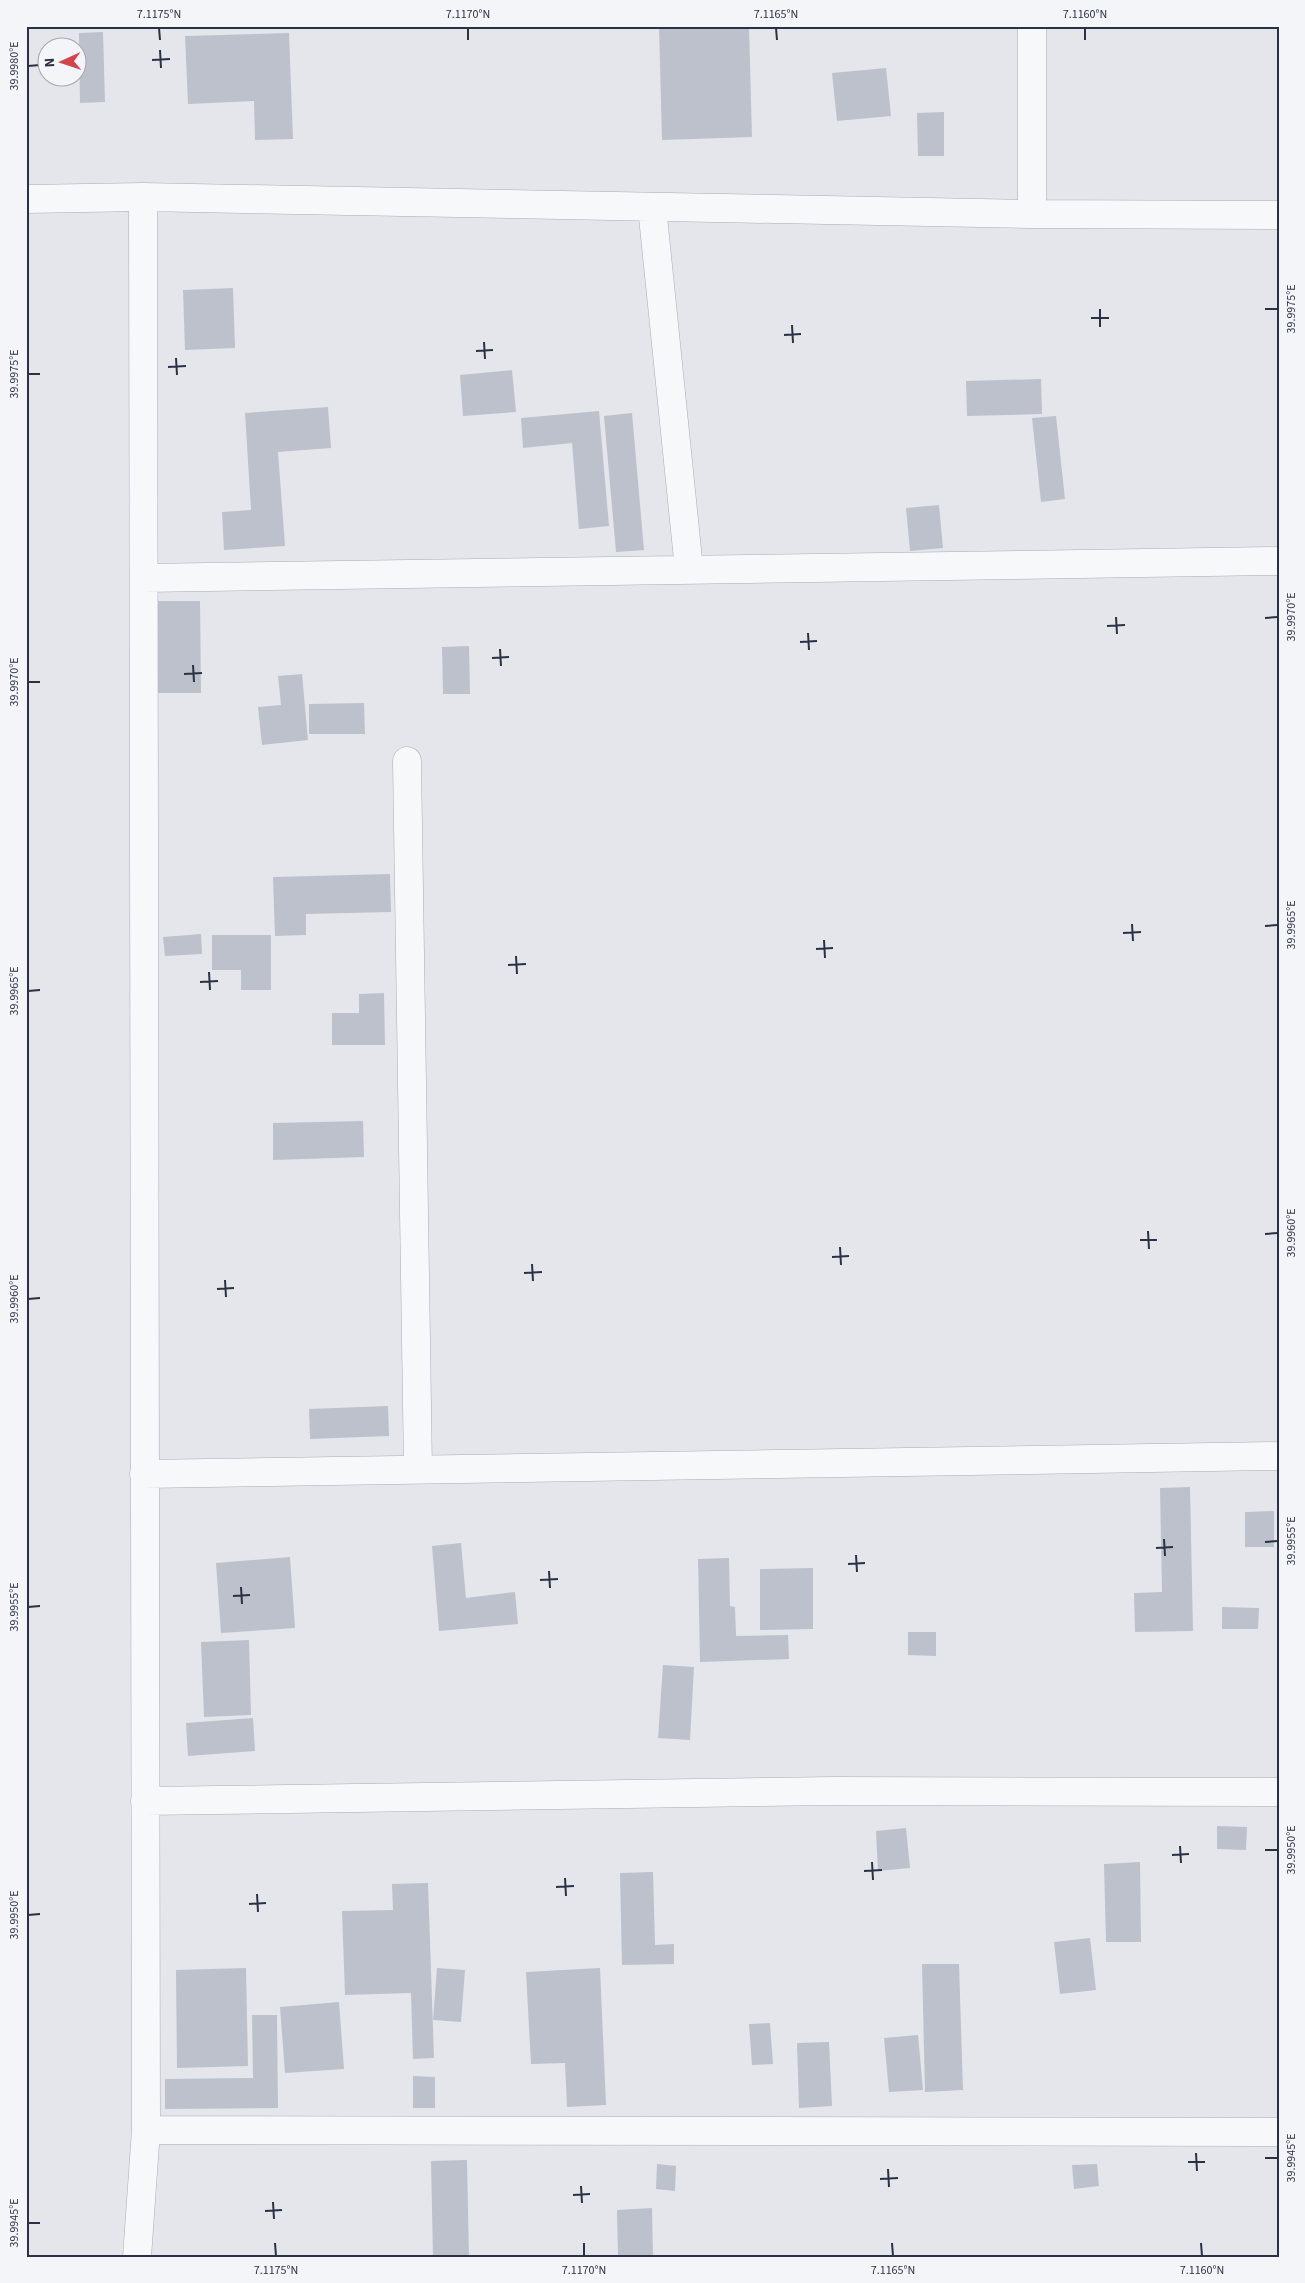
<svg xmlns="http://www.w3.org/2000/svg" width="1305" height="2283" font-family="'Source Sans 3',sans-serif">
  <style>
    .building { fill: #bdc1cc }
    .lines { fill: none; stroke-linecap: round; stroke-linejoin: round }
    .minor-casing { stroke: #a8acb7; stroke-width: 29 }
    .minor { stroke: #f7f8fa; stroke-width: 28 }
    .ticks { fill: none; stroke: #2a3145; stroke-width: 2 }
    .neatline { fill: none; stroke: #2a3145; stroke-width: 2 }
    .ticks-label { font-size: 12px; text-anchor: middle; fill: #2a3145 }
  </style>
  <rect width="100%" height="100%" fill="#e4e6ec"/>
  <path class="building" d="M659,26H749L752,137L662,140Z
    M103,32L105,102L80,103L79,33Z
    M289,33L293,139L255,140L254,101L188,104L185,36Z
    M886,68L891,116L837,121L832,73Z
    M944,112V156H918L917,113Z
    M233,288L235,348L185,350L183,290Z
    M512,370L516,412L463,416L460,375Z
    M1041,379L1042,414L967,416L966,381Z
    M328,407L331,448L278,452L285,546L224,550L222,512L251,510L245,413Z
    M599,411L609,526L579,529L572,443L523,448L521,418Z
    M632,413L644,550L616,552L604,416Z
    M1056,416L1065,499L1041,502L1032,418Z
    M939,505L943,548L910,551L906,508Z
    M157,601H200L201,693H158Z
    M469,646L470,694H443L442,647Z
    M302,674L308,740L262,745L258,707L281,705L278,676Z
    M364,703L365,734H309V704Z
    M390,874L391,912L306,914V935L275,936L273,877Z
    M201,934L202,954L165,956L163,937Z
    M212,935H271V990H241V970H212Z
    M384,993L385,1045H332V1013H359V994Z
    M363,1121L364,1157L273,1160V1123Z
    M388,1406L389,1436L310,1439L309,1409Z
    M1190,1487L1193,1631L1135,1632L1134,1593L1162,1592L1160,1488Z
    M1274,1511V1547H1245V1512Z
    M461,1543L466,1598L515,1592L518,1624L439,1631L432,1546Z
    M290,1557L295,1628L221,1633L216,1563Z
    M729,1558L730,1606L735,1607L736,1636L788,1635L789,1659L700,1662L698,1559Z
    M813,1568V1629L760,1630V1569Z
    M1222,1607L1259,1608L1258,1629H1222Z
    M908,1632H936V1656L908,1655Z
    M249,1640L251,1715L204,1717L201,1642Z
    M663,1665L694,1667L690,1740L658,1738Z
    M253,1718L255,1751L188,1756L186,1723Z
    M1217,1826L1247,1827L1246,1850L1217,1849Z
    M906,1828L910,1868L878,1871L876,1831Z
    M1140,1862L1141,1942H1106L1104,1864Z
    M653,1872L655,1945L674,1944V1964L622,1965L620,1873Z
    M428,1883L434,2058L413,2059L411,1993L345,1995L342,1911L393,1910L392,1884Z
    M1090,1938L1096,1990L1060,1994L1054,1942Z
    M922,1964H959L963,2090L925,2092Z
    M246,1968L248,2066L177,2068L176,1970Z
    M437,1968L465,1970L461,2022L433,2020Z
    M600,1968L606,2105L567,2107L565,2063L531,2064L526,1972Z
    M339,2002L344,2069L285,2073L280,2007Z
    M252,2015H277L278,2108L165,2109V2079L253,2078Z
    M770,2023L773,2064L752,2065L749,2024Z
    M918,2035L923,2090L889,2092L884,2038Z
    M829,2042L832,2106L799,2108L797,2043Z
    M413,2076L435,2077V2108H413Z
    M467,2160L469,2257H433L431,2161Z
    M657,2164L676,2166L675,2191L656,2189Z
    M1097,2164L1099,2186L1074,2189L1072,2165Z
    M652,2208L653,2257H618L617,2210Z"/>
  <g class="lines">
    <defs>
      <path id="minor" d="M1032,26V214
        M26,199L143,197L1032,214L1279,215
        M652,207L689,569
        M144,578L1279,561
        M407,761L418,1469
        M144,1474L1279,1456
        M145,1801L834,1791L1279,1792
        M146,2130L1279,2132
        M137,2257L146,2130L143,197"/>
    </defs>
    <use href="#minor" class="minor-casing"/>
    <use href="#minor" class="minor"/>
  </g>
  <path class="ticks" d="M159,28L160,40M468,28V40M776,28L777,40M1085,28V40M160,50L161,68M152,60L170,59M28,66L40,65M1100,309V327M1265,309H1278M1091,318H1109M792,325L793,343M784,335L801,334M484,342L485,359M476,351L493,350M176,358L177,375M168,367L186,366M28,374H40M1116,617L1117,634M1265,618L1278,617M1107,626L1125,625M808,633L809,650M800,642L817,641M500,649L501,666M492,658L509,657M193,665L194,682M184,674L202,673M28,682H40M1132,924L1133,941M1265,926L1278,925M1123,933L1141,932M824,940L825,958M816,949L833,948M516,956L517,974M508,965L526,964M209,972L210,990M200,982L218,981M28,991L40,990M1148,1231L1149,1249M1265,1234L1278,1233M1140,1240H1157M840,1247L841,1265M832,1257L849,1256M532,1264L533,1281M524,1273L542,1272M225,1280L226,1297M217,1289L234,1288M28,1299L40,1298M1164,1539L1165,1556M1265,1542L1278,1541M1156,1548L1173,1547M856,1555L857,1572M848,1564L865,1563M549,1571L550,1588M540,1580L558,1579M241,1587L242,1604M233,1596L250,1595M28,1607L40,1606M1180,1846L1181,1863M1265,1850H1278M1172,1855L1189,1854M872,1862L873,1880M864,1871L882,1870M565,1878L566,1896M556,1887L574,1886M257,1894L258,1912M249,1904L266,1903M28,1915L40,1914M1196,2153L1197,2171M1265,2158H1278M1188,2162H1205M888,2169L889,2187M880,2179L898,2178M581,2186L582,2203M573,2195L590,2194M273,2202L274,2219M265,2211L282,2210M28,2223H40M275,2243L276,2256M584,2243V2256M892,2243L893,2256M1201,2243L1202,2256"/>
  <rect width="1305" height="2283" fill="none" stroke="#f4f5f9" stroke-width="55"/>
  <g transform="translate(62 62) rotate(267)"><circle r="24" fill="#f4f5f9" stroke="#a3a7b1"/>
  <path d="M0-4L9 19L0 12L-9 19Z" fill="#d4454b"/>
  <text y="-8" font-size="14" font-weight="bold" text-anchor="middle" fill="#2a3145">N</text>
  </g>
  <rect x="28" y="28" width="1250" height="2228" class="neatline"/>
  <g class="ticks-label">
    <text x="159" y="18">7.1175°N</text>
    <text x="468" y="18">7.1170°N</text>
    <text x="776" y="18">7.1165°N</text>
    <text x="1085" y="18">7.1160°N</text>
    <text transform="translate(14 66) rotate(-90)" y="4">39.9980°E</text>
    <text transform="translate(1291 309) rotate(-90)" y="4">39.9975°E</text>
    <text transform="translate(14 374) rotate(-90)" y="4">39.9975°E</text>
    <text transform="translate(1291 617) rotate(-90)" y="4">39.9970°E</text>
    <text transform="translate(14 682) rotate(-90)" y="4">39.9970°E</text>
    <text transform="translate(1291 925) rotate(-90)" y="4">39.9965°E</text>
    <text transform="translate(14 991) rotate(-90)" y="4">39.9965°E</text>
    <text transform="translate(1291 1233) rotate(-90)" y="4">39.9960°E</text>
    <text transform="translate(14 1299) rotate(-90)" y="4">39.9960°E</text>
    <text transform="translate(1291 1541) rotate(-90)" y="4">39.9955°E</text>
    <text transform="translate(14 1607) rotate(-90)" y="4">39.9955°E</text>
    <text transform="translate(1291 1850) rotate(-90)" y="4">39.9950°E</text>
    <text transform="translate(14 1915) rotate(-90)" y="4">39.9950°E</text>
    <text transform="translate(1291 2158) rotate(-90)" y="4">39.9945°E</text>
    <text transform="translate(14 2223) rotate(-90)" y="4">39.9945°E</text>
    <text x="276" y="2274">7.1175°N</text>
    <text x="584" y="2274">7.1170°N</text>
    <text x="893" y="2274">7.1165°N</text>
    <text x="1202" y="2274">7.1160°N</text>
  </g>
</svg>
